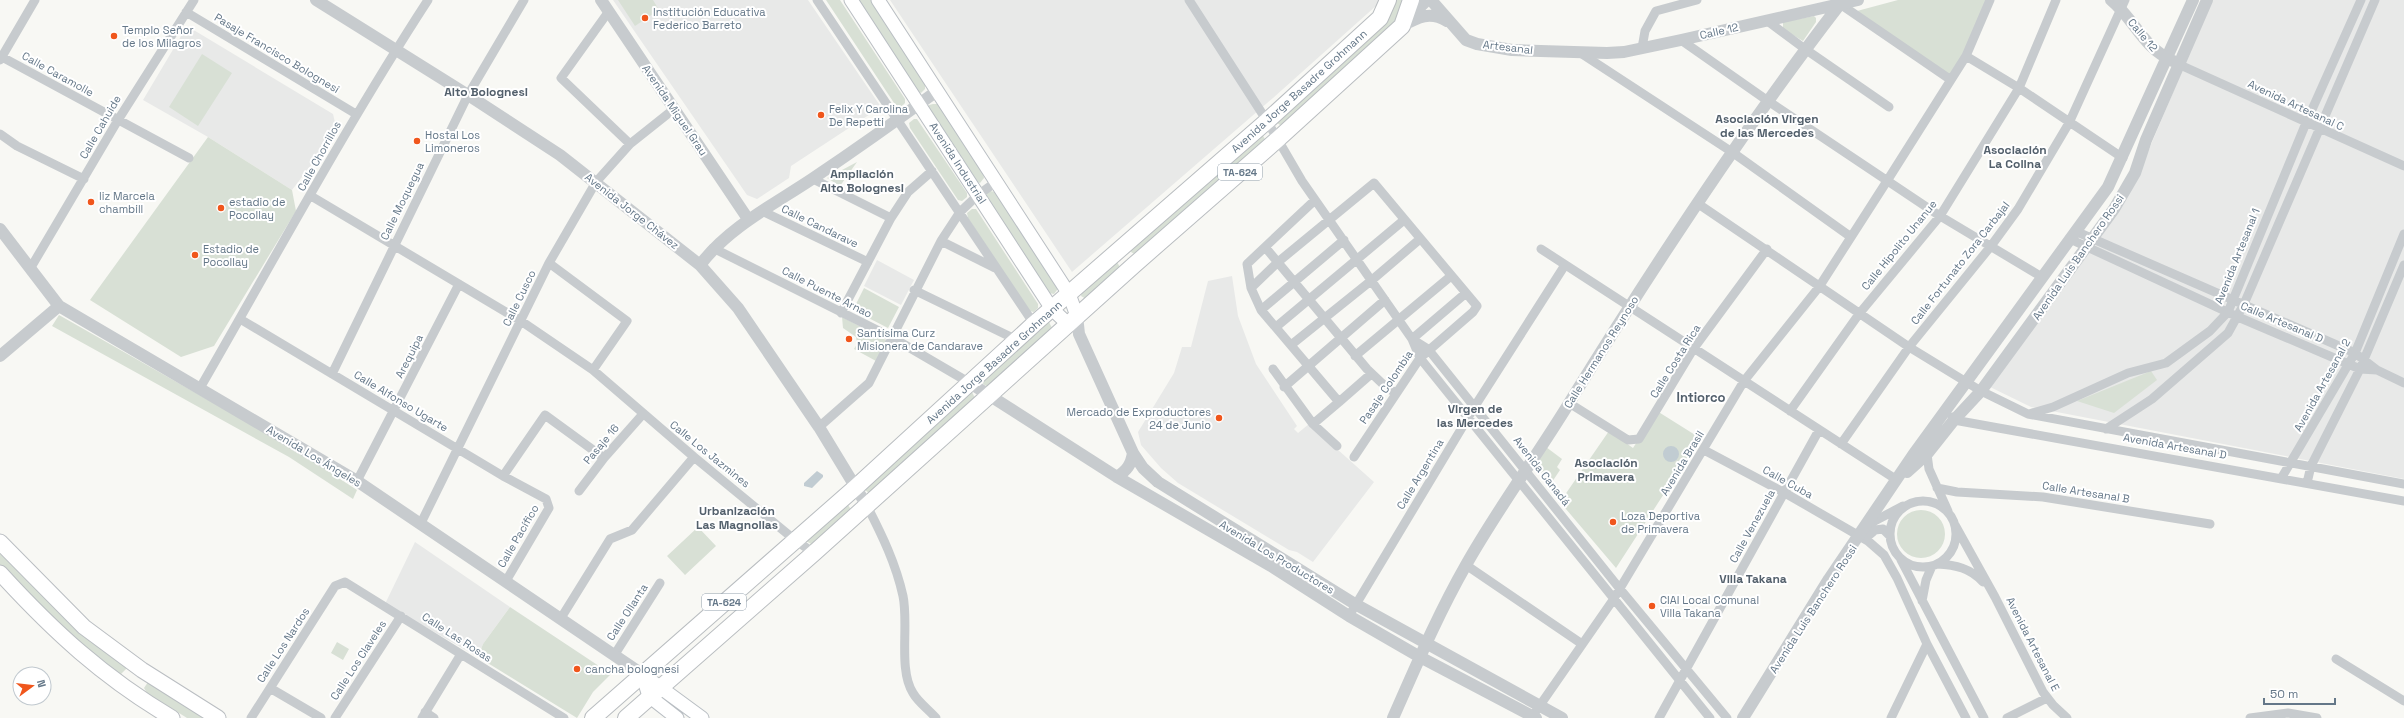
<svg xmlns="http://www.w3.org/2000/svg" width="2404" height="718" font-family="'Space Grotesk',sans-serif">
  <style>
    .built { fill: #e8e9e8 }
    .green { fill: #d8e0d5 }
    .water { fill: #c1ccd2 }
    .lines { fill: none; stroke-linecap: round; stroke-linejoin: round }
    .secondary-casing { stroke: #b9bec3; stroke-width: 15 }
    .primary-casing { stroke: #babec2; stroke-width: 17 }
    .trunk-casing { stroke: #b9bdc0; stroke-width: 18 }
    .minor { stroke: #c7cbce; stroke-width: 9 }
    .tertiary { stroke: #c7cbce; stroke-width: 12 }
    .secondary { stroke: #fff; stroke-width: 13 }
    .primary { stroke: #fff; stroke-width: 15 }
    .trunk { stroke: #fff; stroke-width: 16 }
    .poi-dot { fill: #f0561c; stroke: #fff; stroke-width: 1.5 }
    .labels { text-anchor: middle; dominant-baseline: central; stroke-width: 4; stroke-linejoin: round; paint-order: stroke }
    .shield { fill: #fff; stroke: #92a0ac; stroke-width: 1 }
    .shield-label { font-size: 10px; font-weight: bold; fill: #647788 }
    .poi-label { font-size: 11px; fill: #647788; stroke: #fff; text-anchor: start }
    .street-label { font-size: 11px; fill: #647788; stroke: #fff }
    .neighbourhood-label { font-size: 12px; font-weight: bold; fill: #53606c; stroke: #fff }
    .quarter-label { font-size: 13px; font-weight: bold; fill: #53606c; stroke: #fff }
  </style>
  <rect width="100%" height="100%" fill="#f8f8f4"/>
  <path class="built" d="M613,0H808L881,107L791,166L789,178L757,199L747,195Z
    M890,0H1379L1377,5L1273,98L1072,272Z
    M2212,0H2404V479L2031,407L1988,386L2142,166Z
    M187,26L333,114L337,131L292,190L208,137L143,100Z
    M877,260L914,280L901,305L864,286Z
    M1232,276L1238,316L1256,364L1297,426L1294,429L1298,433L1309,424L1374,482L1313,562L1297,552L1289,550L1178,483L1161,468L1141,445L1138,432L1174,373L1182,347H1191L1208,281Z
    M415,542L510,607L483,644L478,657L385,604Z"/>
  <path class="green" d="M618,0H653L659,10L635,26Z
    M826,0H840L905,99V103L901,107L896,106Z
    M857,0H871L925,83V89L921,93L915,90Z
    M1394,0H1403L1399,17L1393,26L1284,124L1280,125L1276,122Z
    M1898,0H1986L1967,47L1950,76L1857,11Z
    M1814,16L1816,18V22L1803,41L1783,29V22Z
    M202,54L232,73L198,126L169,107Z
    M933,104H938L983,172L984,178L980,183L975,181L928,110L929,105Z
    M914,119H917L967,193V197L962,201L958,200L910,128L909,123Z
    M1262,134L1266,141L1136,255L1131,252L1132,246Z
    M208,137L292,190L296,211L214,346L181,357L90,300Z
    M857,162L840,186L827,178Z
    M990,191L996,192L1057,284V290L1054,294L1049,293L986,197L987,193Z
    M972,209H976L1038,304V308L1034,312L1029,311L968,218L967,213Z
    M1117,262L1121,269L1086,299L1081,296L1082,291Z
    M864,288L899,307L888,328L853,310Z
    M59,315L294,449L357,490L353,499L289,457L52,326Z
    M842,317L886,340L876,361L854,349L857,344L856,337L843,328Z
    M1049,322L1053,330L988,387L983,384L984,379L1045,323Z
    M2151,371L2157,380L2114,413L2077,401Z
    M972,392L976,400L869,493L865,490L968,393Z
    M1657,411L1700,438L1616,568L1560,502L1609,431L1633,448Z
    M1546,447L1562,459L1557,467L1560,470L1550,485L1537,469L1535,463Z
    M847,503L851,510L814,543L811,544L806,541Z
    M1897 534a24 24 0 1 1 48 0a24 24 0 1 1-48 0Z
    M698,527L716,546L685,575L667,556Z
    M0,548L127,668L120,675L80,647L0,568Z
    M510,607L611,674L593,692L577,718L478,657L483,644Z
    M337,642L349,649L343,660L331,653Z
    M148,682L211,718H187L147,693L144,688Z"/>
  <path class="water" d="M1663 454a8 8 0 1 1 16 0a8 8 0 1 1-16 0Z
    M817,471L823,475V477L812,488L804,486V483Z"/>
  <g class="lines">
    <defs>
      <path id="secondary" d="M851,0L1052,309L1068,324
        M878,0L1069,294L1077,316
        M642,674L702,718
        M642,674L649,696L677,718"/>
      <path id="primary" d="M0,542L84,627L142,670L218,718
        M0,573C54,632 103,677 172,718"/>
      <path id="trunk" d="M593,718L856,487L1034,324L1267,121L1380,18L1388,0
        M626,718L814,553L1134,265L1278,139L1402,26L1411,0"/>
    </defs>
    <use href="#secondary" class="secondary-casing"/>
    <use href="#primary" class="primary-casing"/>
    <use href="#trunk" class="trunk-casing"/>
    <path class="minor" d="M817,0L1034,324
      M1189,0L1267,121L1302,181L1412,339L1420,358L1710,718
      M1839,1L1840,4L1951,80
      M609,11L561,78L630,144
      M186,12L356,114
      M1766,20L1805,49L1889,107
      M1681,40L1768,101L1940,216L2042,277
      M1642,48L1645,31L1656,11L1697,0
      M1579,52L1732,152L1851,237
      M0,56L189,158
      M1966,56L2019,88L2123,158
      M0,60L35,0
      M2178,64L2404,166
      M0,134L17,146L84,179
      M813,179L891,218
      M311,196L521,321L593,370L694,457L795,540L814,553
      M1315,200L1265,247L1367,369L1387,388L1396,393
      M1697,203L1909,347L1981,391L2028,414L2404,484
      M762,211L868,262
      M2075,231L2355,353L2377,370L2404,383
      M2070,239L2238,317L2360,369L2377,370
      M941,241L995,268
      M713,248L893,338L970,383
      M1541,249L1897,480
      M549,263L627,321L593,370
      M30,269L118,120L194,0
      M1251,288L1247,264L1265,247
      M914,290L1017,340
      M1261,310L1344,240
      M841,313L891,218L908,192L932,171
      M240,319L503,476L546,499L549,508L506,581
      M1276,327L1404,220
      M1412,339L1428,349L1620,589L1727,718
      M1412,339L1466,293
      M1291,345L1372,280L1420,239
      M1355,356L1451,276
      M1273,369L1313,424L1337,446
      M332,374L468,95L524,0
      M1284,387L1385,300
      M200,388C275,258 346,126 428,0
      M1339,402L1371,374
      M1569,403L1628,440L1639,439L1694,348L1767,249
      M1790,411L1859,314L1940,216L2019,88L2056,0
      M2029,414L2053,407L2128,373L2166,363L2210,331L2228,312L2306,123L2361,0
      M1952,417L1954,420L2404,501
      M1313,424L1339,402L1261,310L1251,288L1278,262L1374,183L1477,306L1473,312L1420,358L1354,457
      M819,427L869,383L941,241L960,212L978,195L996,182
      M2106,429L2152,399L2228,333L2244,304L2375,0
      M1841,444L1909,347L1991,246L2018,209L2069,123L2125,0
      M1704,450L1785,493L1868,541L1884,555L1897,578L1927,644L1891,718
      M1925,451L1927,454L1929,469L1948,511
      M503,476L545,415L604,458
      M2282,477L2355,353L2404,234
      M357,481L459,284
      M2307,483L2311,466L2360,369L2404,265
      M1937,488L1957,492L2043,497L2210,524
      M579,491L604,458L643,414
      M1890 534a33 33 0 1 1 66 0a33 33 0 1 1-66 0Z
      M867,506C882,535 896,564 903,596C909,624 898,670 913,693C918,702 929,710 936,718
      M421,523L549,263L596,182L630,144L674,109
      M1867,525L1903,506
      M1955,525L1995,597L2043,692L2053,705L2067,718
      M1868,541V536L1875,530L1883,529L1890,536
      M1901,560L1984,718
      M1937,564C1956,565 1970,568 1983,582
      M1466,565L1582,644
      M1922,601L1926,580L1932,566
      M1349,616L1475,406L1565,265
      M561,618L610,539L632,530L694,457
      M1927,644L1966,718
      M615,654L660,583
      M2336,659L2404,701
      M270,688L321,718
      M1536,711L1613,600L1744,381L1819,287L1887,181L1966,56L1990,0
      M425,712L434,718
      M251,718L335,586L345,582L564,718
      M335,718L401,616
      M422,718L461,654
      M1659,718L1819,430
      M2007,718L2047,698
      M2250,718L2288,713L2317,718"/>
    <path class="tertiary" d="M316,0L468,95L560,155L700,265L738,308L819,427L867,506
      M601,0L748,219
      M1431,0L1466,40L1477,44L1512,50L1607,53L1624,52L1681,40L1858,0
      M2111,0C2136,21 2141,46 2173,61
      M1408,19L1427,0
      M1402,26C1418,17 1430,11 1447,21
      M0,229L59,306L357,481L642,674
      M700,265C729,227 773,205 812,179C855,150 896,121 937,91
      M1077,316L1079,334L1133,453L1143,468L1158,482L1355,604L1562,718
      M0,356L59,306
      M970,383L1117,477L1271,566L1349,616L1420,657L1536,718
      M1907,472L1927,454L1954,420L1981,391L2114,209L2135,173L2146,140L2207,0
      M1117,477C1127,470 1131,465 1133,453
      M1393,718C1416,666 1438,614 1466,565C1498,508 1537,456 1571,400C1655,264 1742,131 1840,4
      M1743,718L1829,579L1913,455L2108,187L2193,0"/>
    <use href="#secondary" class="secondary"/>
    <use href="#primary" class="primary"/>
    <use href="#trunk" class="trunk"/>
  </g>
  <g class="poi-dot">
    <circle cx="645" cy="18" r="4"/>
    <circle cx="114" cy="36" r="4"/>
    <circle cx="821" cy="115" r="4"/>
    <circle cx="417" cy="141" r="4"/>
    <circle cx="91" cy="202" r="4"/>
    <circle cx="221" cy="208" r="4"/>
    <circle cx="195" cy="255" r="4"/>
    <circle cx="849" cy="339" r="4"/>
    <circle cx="1219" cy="418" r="4"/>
    <circle cx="1613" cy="522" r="4"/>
    <circle cx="1652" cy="606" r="4"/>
    <circle cx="577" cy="669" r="4"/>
  </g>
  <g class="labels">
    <g class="shield">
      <rect x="1218" y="164" width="44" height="16" rx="3"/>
      <rect x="702" y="594" width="44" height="16" rx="3"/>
    </g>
    <g class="shield-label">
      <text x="1240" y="172">TA-624</text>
      <text x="724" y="602">TA-624</text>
    </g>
    <g class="poi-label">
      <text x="653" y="12">Institución Educativa<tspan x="653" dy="13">Federico Barreto</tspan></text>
      <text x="122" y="30">Templo Señor<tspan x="122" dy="13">de los Milagros</tspan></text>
      <text x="829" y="109">Felix Y Carolina<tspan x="829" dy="13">De Repetti</tspan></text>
      <text x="425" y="135">Hostal Los<tspan x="425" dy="13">Limoneros</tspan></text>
      <text x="99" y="196">liz Marcela<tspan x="99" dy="13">chambill</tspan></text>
      <text x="229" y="202">estadio de<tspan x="229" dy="13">Pocollay</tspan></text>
      <text x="203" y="249">Estadio de<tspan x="203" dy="13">Pocollay</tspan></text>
      <text x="857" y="333">Santísima Curz<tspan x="857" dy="13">Misionera de Candarave</tspan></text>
      <text x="1211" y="412" text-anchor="end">Mercado de Exproductores<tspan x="1211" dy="13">24 de Junio</tspan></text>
      <text x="1621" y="516">Loza Deportiva<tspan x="1621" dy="13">de Primavera</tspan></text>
      <text x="1660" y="600">CIAI Local Comunal<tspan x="1660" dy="13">Villa Takana</tspan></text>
      <text x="585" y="669">cancha bolognesi</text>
    </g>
    <g class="street-label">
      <text transform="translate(1719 31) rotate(-13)">Calle 12</text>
      <text transform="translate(2143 35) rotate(50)">Calle 12</text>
      <text transform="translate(1508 47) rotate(7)">Artesanal</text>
      <text transform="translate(277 53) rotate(31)">Pasaje Francisco Bolognesi</text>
      <text transform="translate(58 74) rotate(29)">Calle Caramolle</text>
      <text transform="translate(1299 91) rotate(-42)">Avenida Jorge Basadre Grohmann</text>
      <text transform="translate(2296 105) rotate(25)">Avenida Artesanal C</text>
      <text transform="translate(675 110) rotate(56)">Avenida Miguel Grau</text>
      <text transform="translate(100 127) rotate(-60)">Calle Cahuide</text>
      <text transform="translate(319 156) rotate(-61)">Calle Chorrillos</text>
      <text transform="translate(958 163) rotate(57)">Avenida Industrial</text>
      <text transform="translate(402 201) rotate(-64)">Calle Moquegua</text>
      <text transform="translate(632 211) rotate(38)">Avenida Jorge Chávez</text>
      <text transform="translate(820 226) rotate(26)">Calle Candarave</text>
      <text transform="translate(1899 245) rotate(-51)">Calle Hipolito Unanue</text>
      <text transform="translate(2237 256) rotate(-68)">Avenida Artesanal 1</text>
      <text transform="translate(2078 257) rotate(-55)">Avenida Luis Banchero Rossi</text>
      <text transform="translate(1960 263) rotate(-52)">Calle Fortunato Zora Carbajal</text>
      <text transform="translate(827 292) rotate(27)">Calle Puente Arnao</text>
      <text transform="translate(519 298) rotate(-64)">Calle Cusco</text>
      <text transform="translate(2282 322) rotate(23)">Calle Artesanal D</text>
      <text transform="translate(1601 352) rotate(-58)">Calle Hermanos Reynoso</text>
      <text transform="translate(409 356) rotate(-63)">Arequipa</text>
      <text transform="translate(1675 361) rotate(-58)">Calle Costa Rica</text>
      <text transform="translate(994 362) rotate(-42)">Avenida Jorge Basadre Grohmann</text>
      <text transform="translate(2322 385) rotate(-61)">Avenida Artesanal 2</text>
      <text transform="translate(1386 387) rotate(-56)">Pasaje Colombia</text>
      <text transform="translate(401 401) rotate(31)">Calle Alfonso Ugarte</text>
      <text transform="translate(601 444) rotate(-50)">Pasaje 16</text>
      <text transform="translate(2175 446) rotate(10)">Avenida Artesanal D</text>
      <text transform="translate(710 454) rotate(39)">Calle Los Jazmines</text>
      <text transform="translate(314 456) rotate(31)">Avenida Los Ángeles</text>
      <text transform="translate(1682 463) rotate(-59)">Avenida Brasil</text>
      <text transform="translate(1542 471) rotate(52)">Avenida Canadá</text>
      <text transform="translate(1420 474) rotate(-59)">Calle Argentina</text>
      <text transform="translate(1788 482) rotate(29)">Calle Cuba</text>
      <text transform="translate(2086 492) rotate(9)">Calle Artesanal B</text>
      <text transform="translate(1752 526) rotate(-61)">Calle Venezuela</text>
      <text transform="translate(518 536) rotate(-60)">Calle Pacífico</text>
      <text transform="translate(1277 557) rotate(31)">Avenida Los Productores</text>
      <text transform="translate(1813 609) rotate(-57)">Avenida Luis Banchero Rossi</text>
      <text transform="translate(627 612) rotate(-57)">Calle Ollanta</text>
      <text transform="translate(457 637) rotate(33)">Calle Las Rosas</text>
      <text transform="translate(2033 644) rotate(63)">Avenida Artesanal E</text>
      <text transform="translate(283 645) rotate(-57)">Calle Los Nardos</text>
      <text transform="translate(358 660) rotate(-57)">Calle Los Claveles</text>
    </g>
    <g class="neighbourhood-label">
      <text x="486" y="92">Alto Bolognesi</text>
      <text x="1767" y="119">Asociación Virgen<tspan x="1767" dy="14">de las Mercedes</tspan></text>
      <text x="2015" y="150">Asociación<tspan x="2015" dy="14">La Colina</tspan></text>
      <text x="862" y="174">Ampliación<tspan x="862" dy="14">Alto Bolognesi</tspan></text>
      <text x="1475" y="409">Virgen de<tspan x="1475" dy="14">las Mercedes</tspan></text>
      <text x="1606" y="463">Asociación<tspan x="1606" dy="14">Primavera</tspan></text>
      <text x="737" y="511">Urbanización<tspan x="737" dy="14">Las Magnolias</tspan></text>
      <text x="1753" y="579">Villa Takana</text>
    </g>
    <g class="quarter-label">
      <text x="1701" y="397">Intiorco</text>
    </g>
  </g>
  <g transform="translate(32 686) rotate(75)"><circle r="19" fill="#ffffff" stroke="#c1c9cf"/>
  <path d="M0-3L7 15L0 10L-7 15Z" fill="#f0561c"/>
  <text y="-6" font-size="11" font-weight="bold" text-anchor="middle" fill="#647788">N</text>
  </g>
  <path d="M2264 698v6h71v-6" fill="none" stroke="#647788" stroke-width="2"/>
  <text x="2270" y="698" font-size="12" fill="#647788" stroke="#ffffff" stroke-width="3" paint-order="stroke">50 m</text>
</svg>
